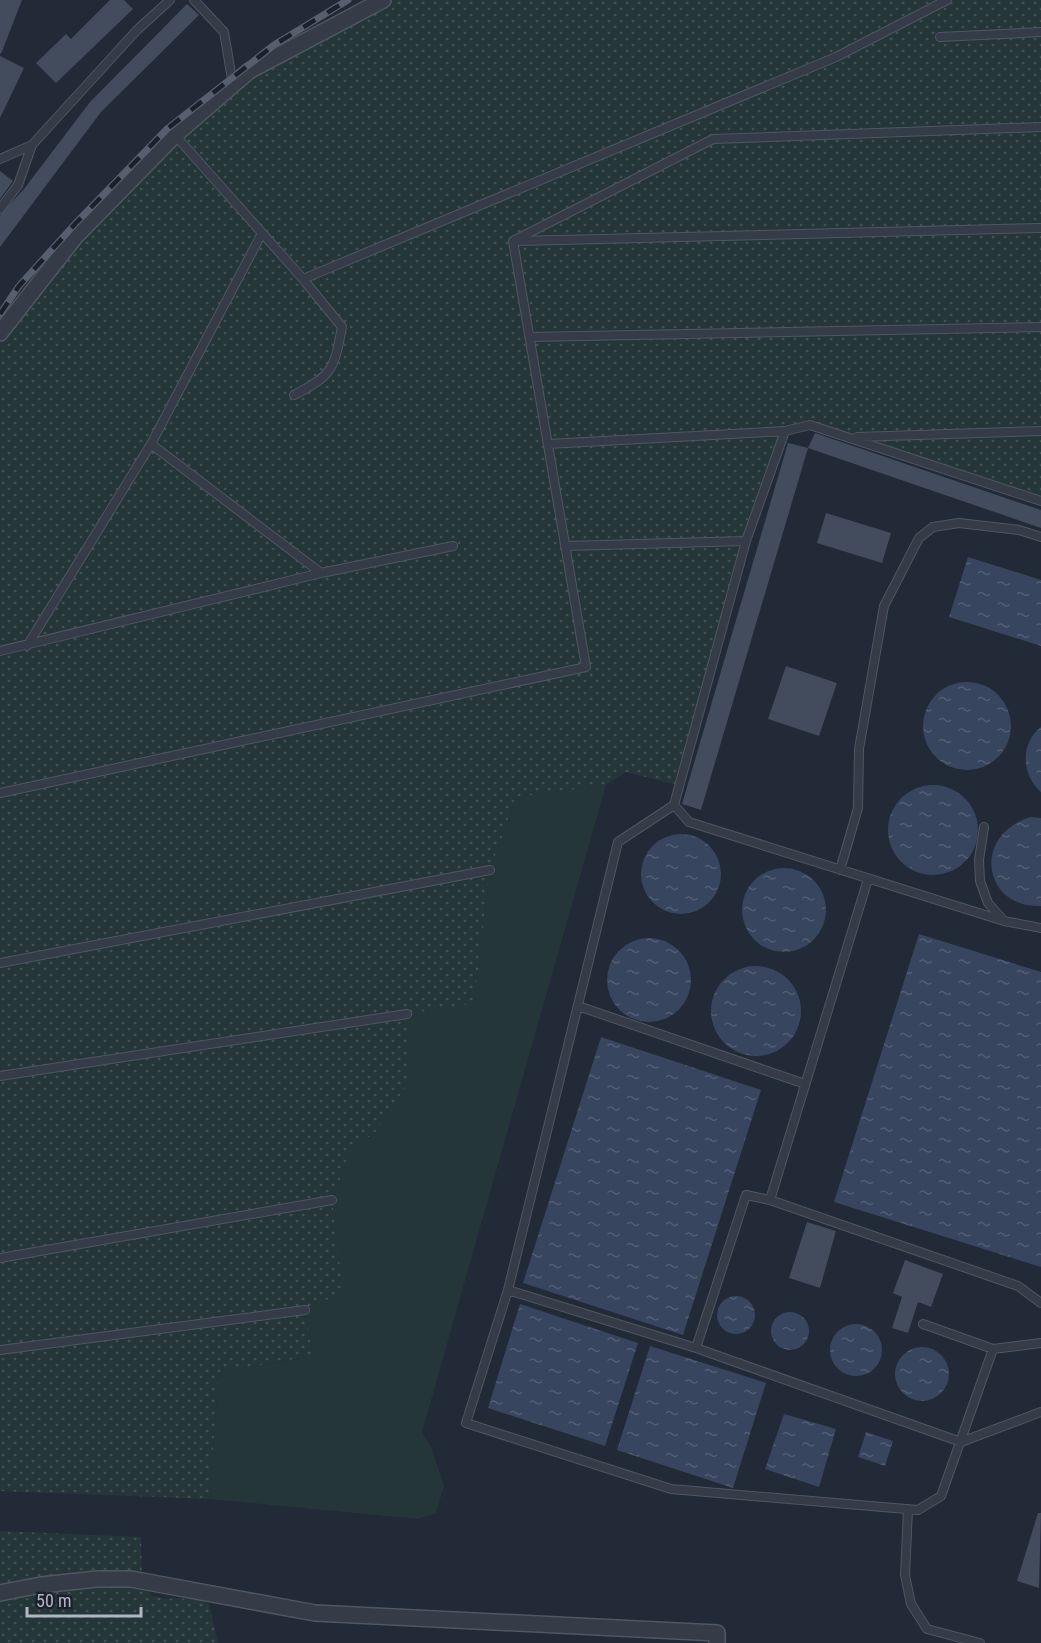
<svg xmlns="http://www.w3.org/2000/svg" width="1041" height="1643" font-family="'Roboto Condensed',sans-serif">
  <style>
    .grass { fill: #253639 }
    .garden { fill: url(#garden-dots) }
    .water { fill: url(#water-ripples) }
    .building { fill: #434c5c }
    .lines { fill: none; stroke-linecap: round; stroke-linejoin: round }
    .service-casing { stroke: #505662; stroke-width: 10 }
    .minor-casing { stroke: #505662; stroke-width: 18 }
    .service { stroke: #353b47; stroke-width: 8 }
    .minor { stroke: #353b47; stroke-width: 15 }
    .rail-casing { stroke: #575f6e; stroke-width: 7 }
    .rail { stroke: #1b202c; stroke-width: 4.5; stroke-dasharray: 14; stroke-linecap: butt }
  </style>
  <defs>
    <pattern id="garden-dots" width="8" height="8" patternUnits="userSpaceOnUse" patternTransform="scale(1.5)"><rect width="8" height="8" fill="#253639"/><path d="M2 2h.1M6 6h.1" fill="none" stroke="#425154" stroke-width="1.8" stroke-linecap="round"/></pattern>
    <pattern id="water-ripples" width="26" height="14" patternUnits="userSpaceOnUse" patternTransform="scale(1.5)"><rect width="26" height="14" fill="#38455f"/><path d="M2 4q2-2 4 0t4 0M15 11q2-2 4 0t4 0" fill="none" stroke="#525e74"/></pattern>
  </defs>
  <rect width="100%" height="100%" fill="#222937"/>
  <path class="grass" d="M606,785L422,1432L431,1447L444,1486L436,1513L418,1519L209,1499L219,1372L313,1356L305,1310L332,1200L353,1144L375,1134L407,1014L474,1002L490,870L516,797Z"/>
  <path class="garden" d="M383,0H1041V501L810,425L785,432L746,541L677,785L626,772L606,785L516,797L490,870L474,1003L407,1014V1085L374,1134L353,1145L332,1200L343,1292L305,1310L313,1356L219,1372L209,1499L0,1491V333L75,237L249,71Z
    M0,1531L141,1537L142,1579L152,1596C171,1602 191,1594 209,1604L218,1643H0Z"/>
  <path class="water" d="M968,557L1041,580V646L949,617Z
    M923 726a44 44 0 1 1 88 0a44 44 0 1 1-88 0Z
    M1041,727V792C1021,775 1020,743 1041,727Z
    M888 830a45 45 0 1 1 90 0a45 45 0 1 1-90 0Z
    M1031,817L1041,818V906C982,908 972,834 1031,817Z
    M641 874a40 40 0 1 1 80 0a40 40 0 1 1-80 0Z
    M742 910a42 42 0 1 1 84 0a42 42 0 1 1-84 0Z
    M919,934L1041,972V1267L834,1202Z
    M607 980a42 42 0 1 1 84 0a42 42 0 1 1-84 0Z
    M711 1011a45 45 0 1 1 90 0a45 45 0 1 1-90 0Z
    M601,1037L761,1090L683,1335L523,1283Z
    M717 1315a19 19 0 1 1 38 0a19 19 0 1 1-38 0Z
    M520,1304L638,1343L605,1446L488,1408Z
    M771 1331a19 19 0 1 1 38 0a19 19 0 1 1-38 0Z
    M830 1350a26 26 0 1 1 52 0a26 26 0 1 1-52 0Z
    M650,1346L766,1383L733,1488L617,1450Z
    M895 1374a27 27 0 1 1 54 0a27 27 0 1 1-54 0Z
    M784,1414L836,1429L819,1487L765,1469Z
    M866,1432L893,1441L885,1466L858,1457Z"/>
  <path class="building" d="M0,0H22L1,54L0,53Z
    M110,0H124L133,9L56,83L36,63L66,34L71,39Z
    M187,4L199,15L101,112L0,247V215L24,189L90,102Z
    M0,56L24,68L0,118Z
    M0,171L13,181L0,199Z
    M815,433L1041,510V528L808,448Z
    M788,443L808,448L701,810L682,804Z
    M826,513L891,533L882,563L817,543Z
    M786,666L837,683L819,736L768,719Z
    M807,1222L836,1231L820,1288L789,1278Z
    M905,1260L943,1274L931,1307L918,1302L908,1333L892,1328L902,1297L893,1293Z
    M1038,1513H1041L1039,1588L1017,1581Z"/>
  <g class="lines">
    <defs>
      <path id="service" d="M194,0L224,32L233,85
        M940,37L1041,32
        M175,135L303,279L836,57L947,0
        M0,159L32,145
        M0,209L18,185L32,145L137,30L170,0
        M518,241L1041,228
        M530,337L1041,327
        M294,395C333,375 334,369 342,327L303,279
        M857,437L1041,431
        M151,444L321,573
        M548,444L785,431
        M565,546L746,541
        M27,646L151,444L262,233
        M0,651L321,573L453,546
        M0,793L586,667L513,241L713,139L1041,127
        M674,805L618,842L508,1290L696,1348L746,1195L770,1200L868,879
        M984,827L979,860L980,881L988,903L1004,921L1041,928
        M840,870L858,808L859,749L884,606L919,538L933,527L959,523L1019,530L1041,537
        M1004,921L689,822L674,805L746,541L785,431L810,425L1041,501
        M0,963L490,870
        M578,1006L805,1084
        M0,1076L407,1014
        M770,1200L1018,1286L1041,1303
        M0,1258L332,1200
        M508,1290L466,1423L671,1489L918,1510L941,1496L993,1349L1041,1343
        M923,1324L993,1349
        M696,1348L961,1442L1041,1412
        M0,1350L305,1310
        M908,1509L905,1575L911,1604L927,1629L980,1643"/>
      <path id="minor" d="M0,333L75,237L175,135L249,71L383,0
        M0,1593L41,1585L97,1579H131L315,1613L717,1633V1643"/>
    </defs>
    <use href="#service" class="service-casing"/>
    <use href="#minor" class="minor-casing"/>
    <use href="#service" class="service"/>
    <use href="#minor" class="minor"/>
    <defs>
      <path id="rail" d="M0,314L19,286L75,224L167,129L274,45L348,0"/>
    </defs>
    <use href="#rail" class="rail-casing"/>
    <use href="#rail" class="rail"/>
  </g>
  <path d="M27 1607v9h114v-9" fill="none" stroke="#b0b6c4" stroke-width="3"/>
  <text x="36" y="1607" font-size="18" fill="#b0b6c4" stroke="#1b202c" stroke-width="4.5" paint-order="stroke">50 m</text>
</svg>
